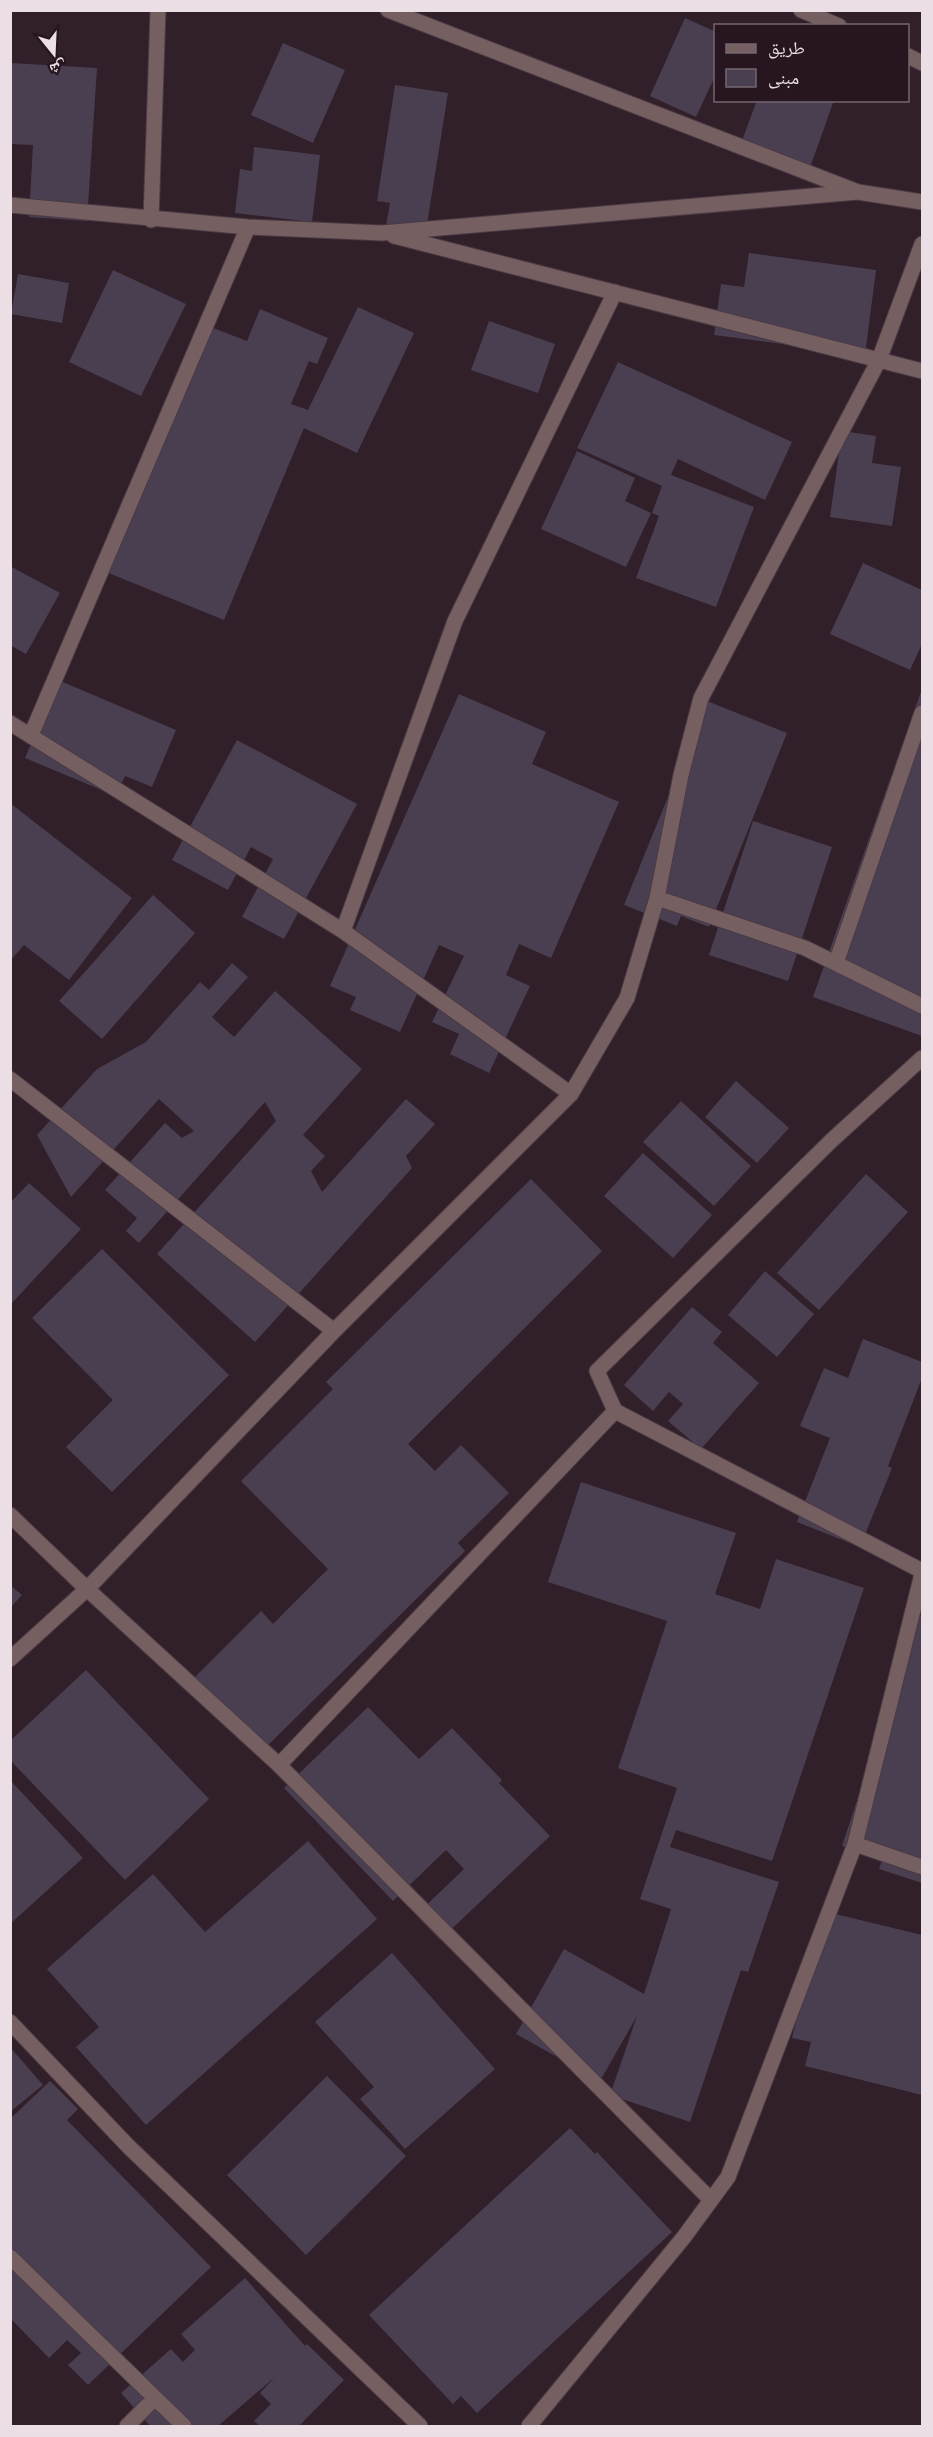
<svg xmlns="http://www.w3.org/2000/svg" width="933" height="2437" font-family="'Exo 2','Noto Naskh Arabic',sans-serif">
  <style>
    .building { fill: #4a3f50 }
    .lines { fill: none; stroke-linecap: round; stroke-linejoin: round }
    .street-casing { stroke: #4b3a44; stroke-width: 17 }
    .street { stroke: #755f61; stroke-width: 15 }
  </style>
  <rect width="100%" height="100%" fill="#311f2a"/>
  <path class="building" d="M685,18L716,32V74L696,117L650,96Z
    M283,43L345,70L313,143L251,115Z
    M10,63L97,68L87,221L29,217L33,145L10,144Z
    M395,85L448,93L425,237L385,232L390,203L377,201Z
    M757,100H834L806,179L737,154Z
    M254,147L320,155L312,222L235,213L240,169L252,171Z
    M749,253L876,270L865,355L714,335L721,284L744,287Z
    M113,270L186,304L141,396L69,362Z
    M18,274L69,283L62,323L11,314Z
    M358,307L414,333L357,453L304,428L224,620L106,572L208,326L247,341L260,309L328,338L317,364L309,361L291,404L308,410Z
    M489,321L555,344L538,393L471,370Z
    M618,362L792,442L765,500L678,459L671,475L754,507L716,607L636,578L659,516L652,513L662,486L577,448Z
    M842,431L876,436L872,463L901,467L892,526L830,517Z
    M577,451L635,478L625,501L651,513L626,567L541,529Z
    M863,563L922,590V644L910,670L830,634Z
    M10,566L60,593L26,654L10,645Z
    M58,680L176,730L152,787L125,776L116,796L25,758Z
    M922,689V1036L813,997Z
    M459,694L546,732L532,764L619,802L551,958L519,944L506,975L530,986L489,1073L450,1054L459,1034L432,1022L464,956L439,945L400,1032L350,1010L356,997L330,986Z
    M707,701L787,733L709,927L681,916L677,926L624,905Z
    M237,740L357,804L284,939L242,917L273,859L251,847L228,890L172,860Z
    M10,803L132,898L69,980L24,945L10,961Z
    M753,821L832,847L788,981L709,955Z
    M153,895L195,933L102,1039L59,1001Z
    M232,963L248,977L212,1017L234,1037L275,991L362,1069L303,1135L325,1156L311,1171L322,1192L406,1099L435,1124L406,1156L412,1168L255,1342L157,1254L276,1121L265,1102L139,1243L126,1231L137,1218L105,1190L165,1123L182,1138L194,1131L159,1099L71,1197L37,1135L97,1069L146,1042L200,982L209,990Z
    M736,1081L789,1128L757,1163L705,1117Z
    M681,1101L751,1166L714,1206L643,1142Z
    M643,1153L712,1215L673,1258L604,1196Z
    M866,1174L908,1212L819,1310L777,1273Z
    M531,1179L602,1251L408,1444L435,1471L461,1445L509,1493L458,1543L465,1551L258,1755L188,1684L261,1611L273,1624L328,1569L241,1481L333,1389L326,1382Z
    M29,1183L81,1229L10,1305V1203Z
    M102,1249L229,1375L112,1492L66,1447L113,1400L32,1318Z
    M765,1271L814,1314L777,1357L728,1315Z
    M692,1307L722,1332L713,1343L759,1383L701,1449L668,1421L683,1404L669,1392L653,1411L624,1385Z
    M863,1339L922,1362V1378L888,1466L892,1468L860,1547L797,1522L830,1438L800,1426L824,1368L848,1378Z
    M581,1482L736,1533L715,1594L760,1609L776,1559L864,1588L772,1861L676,1830L670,1847L779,1882L748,1972L741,1970L690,2122L610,2095L637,2016L600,2081L516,2034L564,1949L644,1994L671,1909L640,1899L677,1788L618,1768L667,1621L548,1582Z
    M10,1585L22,1595L10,1608Z
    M918,1615L922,1616V1883L879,1869L882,1860L842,1846Z
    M86,1670L209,1799L125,1880L10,1760V1741Z
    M368,1707L419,1759L452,1728L502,1780L499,1783L550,1836L440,1940L416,1915L464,1869L446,1850L393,1901L284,1788Z
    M10,1780L83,1858L10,1924Z
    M308,1841L377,1919L146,2125L76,2047L99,2027L47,1969L153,1874L205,1932Z
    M823,1911L922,1935V2095L805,2066L811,2042L792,2038Z
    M392,1953L495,2069L405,2149L360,2099L374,2087L315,2022Z
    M10,2047L43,2085L10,2112Z
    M327,2076L406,2156L306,2255L227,2175Z
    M50,2081L78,2109L67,2120L211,2267L88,2385L68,2365L81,2353L67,2340L49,2358L10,2318V2119Z
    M570,2128L595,2154L597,2152L672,2232L477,2413L461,2396L453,2404L369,2315Z
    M245,2278L305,2346L307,2344L344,2380L299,2426H260L254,2421L271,2404L260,2393L275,2377L218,2426H150L121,2393L171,2349L183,2362L195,2350L181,2334Z"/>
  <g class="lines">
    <defs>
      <path id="street" d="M388,10L858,192L922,202
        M801,10L839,26
        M908,56L922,63
        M10,205L248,227L382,233L858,192
        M151,220L158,10
        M394,236L922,371
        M10,723L343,931L571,1094
        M31,735L248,227
        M657,898L805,948L922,1006
        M343,931L455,621L615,292
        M836,963L922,713
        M10,1079L334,1331
        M615,1411L922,1571
        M10,1515L87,1589L279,1765L711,2200
        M10,1659L87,1589L334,1331L571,1094L627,998L657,898L681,775L701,698L879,360L922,244
        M279,1765L615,1411L597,1371L832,1140L922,1058
        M855,1844L922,1867
        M10,2022L129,2147L420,2426
        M10,2257L184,2426
        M127,2426L155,2398
        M529,2426L684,2237L728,2177L855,1844L922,1574"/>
    </defs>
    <use href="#street" class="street-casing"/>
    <use href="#street" class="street"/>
  </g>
  <rect width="933" height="2437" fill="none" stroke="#ebdee5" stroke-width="24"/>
  <rect x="714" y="24" width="195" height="78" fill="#271620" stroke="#75666f" stroke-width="1.5"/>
  <rect x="726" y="44" width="30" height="9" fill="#755f61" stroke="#75666f" stroke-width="1.5"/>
  <text x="768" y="54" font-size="18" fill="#ebdee5">طريق</text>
  <rect x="726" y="69" width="30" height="18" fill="#4a3f50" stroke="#75666f" stroke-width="1.5"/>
  <text x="768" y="84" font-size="18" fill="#ebdee5">مبنى</text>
  <g transform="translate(54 54) rotate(162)" stroke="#271620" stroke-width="4.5" paint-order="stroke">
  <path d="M0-4.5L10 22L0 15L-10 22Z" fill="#ebdee5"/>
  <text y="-9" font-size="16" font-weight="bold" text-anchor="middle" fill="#ebdee5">ش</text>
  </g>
</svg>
